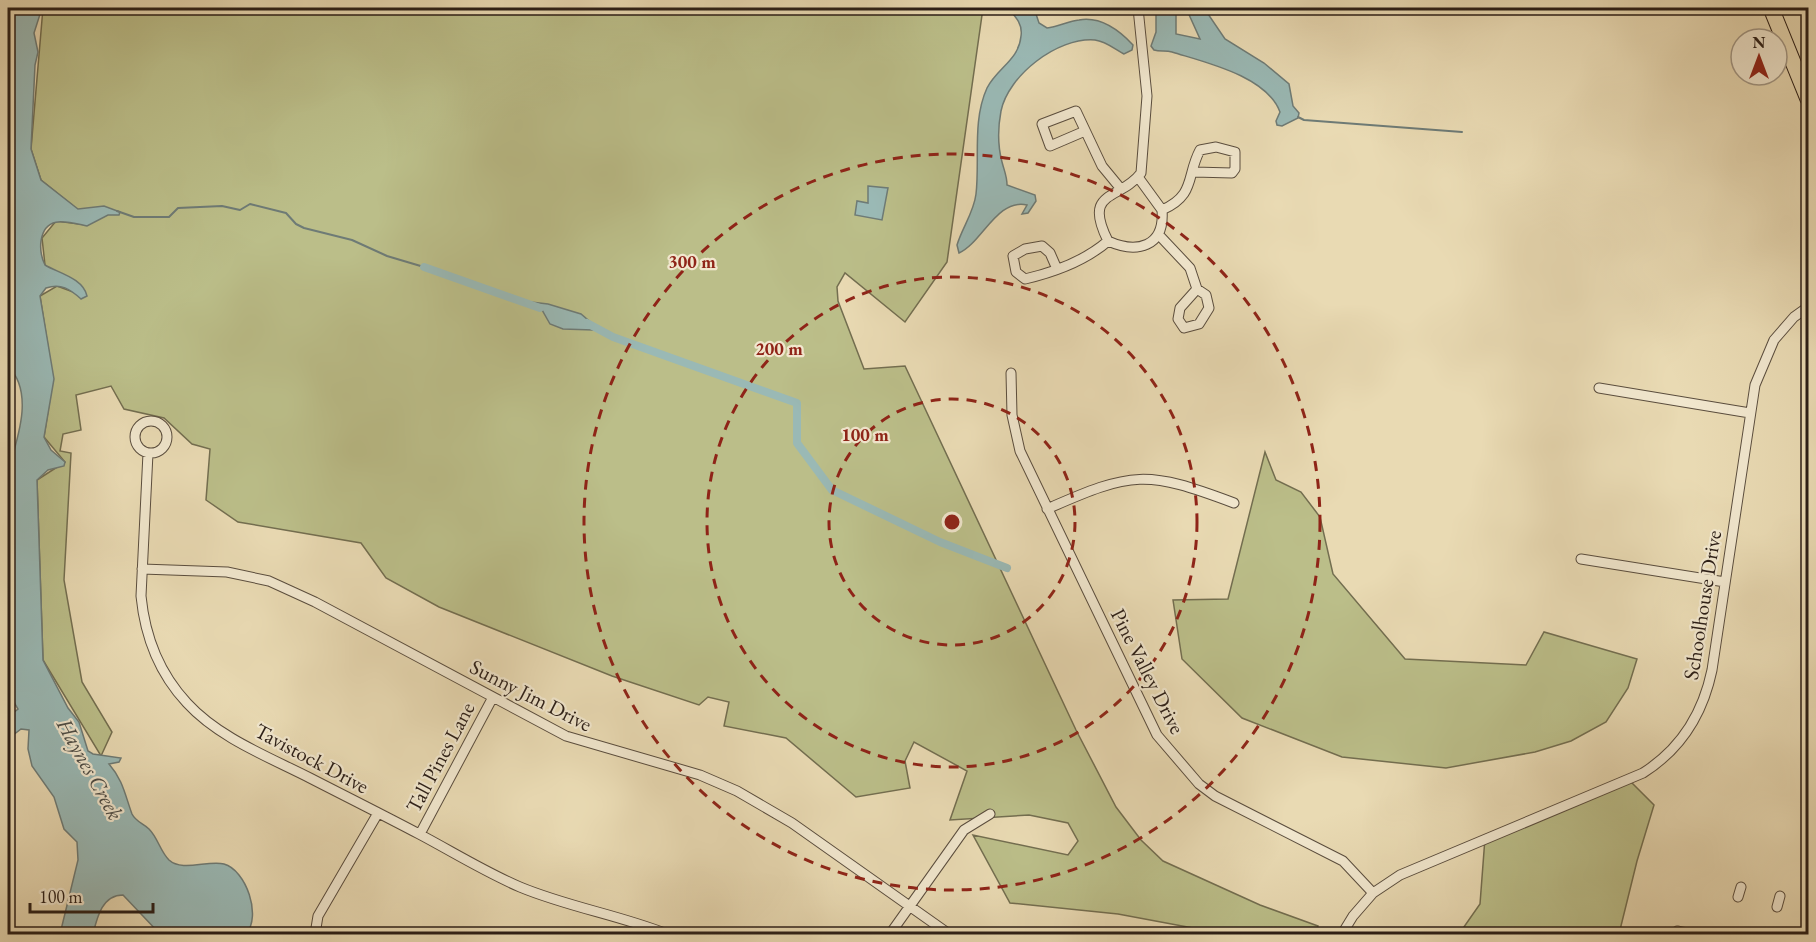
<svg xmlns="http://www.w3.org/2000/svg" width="1816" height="942" font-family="'EB Garamond',serif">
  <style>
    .green { fill: #bbbe89; stroke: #736e50; stroke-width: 1.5 }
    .water { fill: #9ab9b5; stroke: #6e7b76; stroke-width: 1.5 }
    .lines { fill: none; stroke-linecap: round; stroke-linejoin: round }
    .stream { stroke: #6e7b76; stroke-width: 2 }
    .canal { stroke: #9ab9b5; stroke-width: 8 }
    .street-casing { stroke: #5a4d3e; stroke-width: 11 }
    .primary-casing { stroke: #2b1e17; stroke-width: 17 }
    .street { stroke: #f1e7ce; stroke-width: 9 }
    .primary { stroke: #e9dab3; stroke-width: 15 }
    .ring { fill: none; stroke: #8f2418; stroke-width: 3; stroke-dasharray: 10 8 }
    .labels { text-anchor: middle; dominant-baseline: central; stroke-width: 4.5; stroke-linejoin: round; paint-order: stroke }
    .street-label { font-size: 21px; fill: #2b1e17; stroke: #f1e7ce }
    .water-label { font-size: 22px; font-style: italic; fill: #4c4c46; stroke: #f1e7ce }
    .centre { fill: #8f2418; stroke: #f1e7ce; stroke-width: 3 }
    .ring-label { font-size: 18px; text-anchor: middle; font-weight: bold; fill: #8f2418; stroke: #f1e7ce; stroke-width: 4.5; stroke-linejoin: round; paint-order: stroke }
  </style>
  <rect width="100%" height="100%" fill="#e9dab3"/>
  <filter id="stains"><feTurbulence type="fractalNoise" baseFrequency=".00333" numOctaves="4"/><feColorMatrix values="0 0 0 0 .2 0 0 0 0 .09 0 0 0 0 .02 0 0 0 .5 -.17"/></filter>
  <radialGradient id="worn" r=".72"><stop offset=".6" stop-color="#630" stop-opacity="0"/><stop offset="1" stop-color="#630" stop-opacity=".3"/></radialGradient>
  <path class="green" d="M43,8H983L947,262L905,322L845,273L837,287L838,301L864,369L905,366L1076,730L1116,807L1141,840L1163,861L1260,905L1318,926L1315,934H1225L1118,914L1010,903L973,835L1068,855L1078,841L1068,823L1029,815L950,820L967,771L914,742L905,761L910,788L856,797L786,738L724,726L729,702L708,697L699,705L612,676L439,607L386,578L361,543L238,522L206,500L210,449L192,444L164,418L124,409L111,386L76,395L81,430L63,434L60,451L71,453L64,580L82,682L112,732L101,756L43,660L37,480L65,462L44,437L53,379L40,296L57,286L84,296L45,265L42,238L56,221L87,225L72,205L41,180L31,149Z
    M1265,452L1276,480L1301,492L1320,517L1333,574L1405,659L1526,665L1544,632L1637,659L1628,688L1606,722L1571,741L1535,752L1446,768L1342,757L1242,718L1182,659L1173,600L1228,599Z
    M1629,780L1654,805L1637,861L1619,934H1459L1480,904L1485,838Z"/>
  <path class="water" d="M8,8H42L34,33L38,52L35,65L31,149L41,180L78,209L104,206L120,212L119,215H108L87,226C68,222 45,214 41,241C40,249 41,257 45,265C58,273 83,278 87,296L81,299C70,289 61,283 46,288L40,296L54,379L44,437L51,450L65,462L64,466L48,470L37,480L43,660L68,708L79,722L88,751L93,754L121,758L119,762L109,764C123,780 125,795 132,814C136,822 143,823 149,829C158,838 160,851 169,860C182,872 208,860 224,864C246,870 262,916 246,934H160L123,895C102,895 97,918 93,934H60L78,860L77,842L64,829L54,797L32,766L28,749L29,730L21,729L8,739V717L18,709L8,692V471C17,440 35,393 8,366V324L10,323L8,320Z
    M1008,8H1034L1039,23L1047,28C1058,27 1068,21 1079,20C1101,16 1119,30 1133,45L1132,50L1124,54C1115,49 1105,41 1095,40C1057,37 1008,76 1001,111C998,127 998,147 1002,162C1004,170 1007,176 1007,185L1035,195L1036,201L1028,213L1022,214L1027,205C997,198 982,243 959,253L957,245C962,228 974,212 976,194C980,160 972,121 987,88C997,68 1019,60 1021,36C1023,24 1015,16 1008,8Z
    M1156,8H1176V34L1200,39L1186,8H1204L1225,39L1264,63L1289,84L1293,106L1299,113L1298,118L1282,126L1277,125L1276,121L1280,112C1267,76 1204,62 1172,52C1166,50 1160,52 1154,50L1151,46L1156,32Z
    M868,186L888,188L882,220L855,215L857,201L868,203Z
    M531,302L548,304L581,314L595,326L593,330L563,329L550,324L542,310L529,307Z"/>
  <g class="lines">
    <path class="stream" d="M1298,117L1304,120L1462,132
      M117,211L134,217H169L178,208L222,206L240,210L250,204L286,213L296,224L304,228L352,240L387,256L424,267"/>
    <path class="canal" d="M424,267L540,308
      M587,323L613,337L797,403V443L832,490L940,542L1007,568"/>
    <defs>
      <path id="street" d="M1085,131L1050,146L1042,124L1076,111L1102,166L1121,189
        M1162,210C1196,195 1186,176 1200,150L1216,147L1235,152V169L1232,173L1194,172
        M1158,234L1190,268L1197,289
        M1108,241C1082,189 1120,201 1141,173L1147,96L1138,8
        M1057,269L1050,253L1042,246L1025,249L1013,256L1016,272L1025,279C1055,272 1085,261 1108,241C1137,254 1165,247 1162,210L1138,177
        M1197,289L1206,295L1209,308L1199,324L1184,328L1178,319L1180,308Z
        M1011,373L1012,415L1020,451L1157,735L1199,784L1215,796L1343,861L1373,893
        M1599,388L1750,413
        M135 437a16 16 0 1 1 32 0a16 16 0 1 1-32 0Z
        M148,453L141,596C145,637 159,673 187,703C219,738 269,757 310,778C347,797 383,815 419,834C453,852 485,872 520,887C568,907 619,915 667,934
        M1047,509C1133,471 1146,470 1234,503
        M1581,559L1725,582
        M142,569L227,572L269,581L315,602L566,736L700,775L737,791L792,823L949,934
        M420,834L493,697
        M1738,897L1741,887
        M1777,907L1780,896
        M1677,931L1691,934
        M315,934L318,916L378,813
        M890,934L964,830L990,814
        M1342,934L1353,916L1373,893L1400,875L1643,773C1681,749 1703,713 1712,670L1755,385L1774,340L1794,317L1808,307"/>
      <path id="primary" d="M1771,8L1808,99"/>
    </defs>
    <use href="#street" class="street-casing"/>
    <use href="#primary" class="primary-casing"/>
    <use href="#street" class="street"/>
    <use href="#primary" class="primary"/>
  </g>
  <g class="ring">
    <circle cx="952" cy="522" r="123"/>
    <circle cx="952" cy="522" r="245"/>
    <circle cx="952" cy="522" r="368"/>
  </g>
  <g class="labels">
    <g class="street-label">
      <text transform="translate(1702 605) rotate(-81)">Schoolhouse Drive</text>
      <text transform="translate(1148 671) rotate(63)">Pine Valley Drive</text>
      <text transform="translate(531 695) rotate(27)">Sunny Jim Drive</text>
      <text transform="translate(440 757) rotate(-62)">Tall Pines Lane</text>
      <text transform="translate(312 758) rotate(28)">Tavistock Drive</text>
    </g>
    <g class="water-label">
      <text transform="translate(90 769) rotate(61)">Haynes Creek</text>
    </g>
  </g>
  <circle cx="952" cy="522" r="9" class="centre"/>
  <g class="ring-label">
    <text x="692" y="268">300 m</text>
    <text x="779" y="355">200 m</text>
    <text x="865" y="441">100 m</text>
  </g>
  <rect width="1816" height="942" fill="none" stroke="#e9dab3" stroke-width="30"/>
  <rect x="9" y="9" width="1798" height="924" fill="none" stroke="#2b1e17" stroke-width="3"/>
  <rect x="15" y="15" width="1786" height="912" fill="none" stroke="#2b1e17" stroke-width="1.5"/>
  <g transform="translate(1759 57)"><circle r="28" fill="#f1e7ce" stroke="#a29785" stroke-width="1.5"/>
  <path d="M0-4.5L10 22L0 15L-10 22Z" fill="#8f2418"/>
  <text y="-9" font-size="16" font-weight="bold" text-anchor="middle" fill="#2b1e17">N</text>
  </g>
  <path d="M30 903v9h123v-9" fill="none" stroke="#2b1e17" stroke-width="3"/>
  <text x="39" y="903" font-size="18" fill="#2b1e17" stroke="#f1e7ce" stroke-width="4.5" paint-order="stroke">100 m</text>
  <rect width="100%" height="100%" filter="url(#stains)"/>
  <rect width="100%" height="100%" fill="url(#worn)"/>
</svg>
